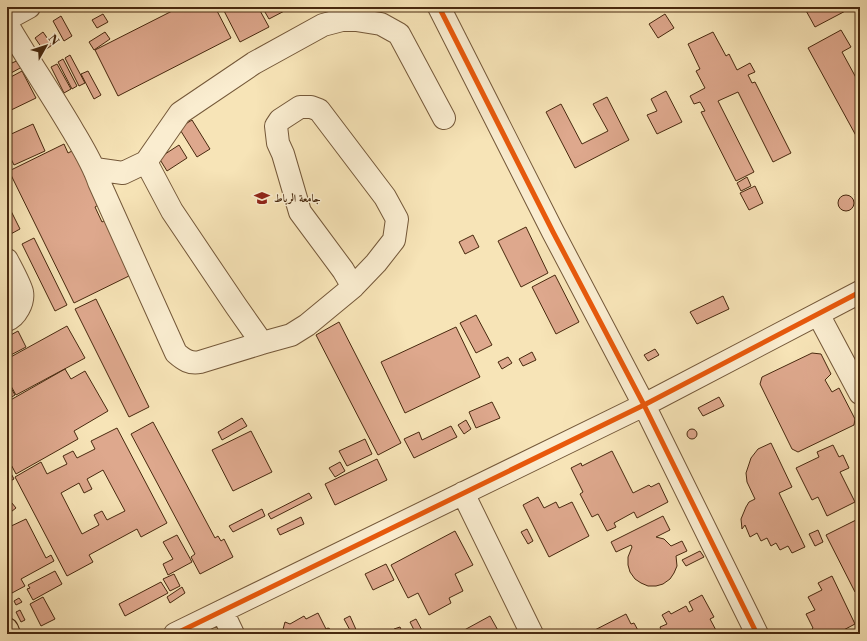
<svg xmlns="http://www.w3.org/2000/svg" width="867" height="641" font-family="'Libre Caslon Text',Amiri,serif">
  <style>
    .building { fill: #dea88d; stroke: #48290f; fill-rule: evenodd }
    .lines { fill: none; stroke-linecap: round; stroke-linejoin: round }
    .minor-casing { stroke: #745839; stroke-width: 24 }
    .major-casing { stroke: #48290f; stroke-width: 24 }
    .minor { stroke: #faedd0; stroke-width: 22 }
    .major { stroke: #f7e4b7; stroke-width: 22 }
    .cycleway-casing { stroke: #faedd0; stroke-width: 8 }
    .cycleway { stroke: #e8590c; stroke-width: 5 }
    .labels { text-anchor: middle; dominant-baseline: central; stroke-width: 3; stroke-linejoin: round; paint-order: stroke }
    .poi-label { font-size: 11px; font-weight: bold; fill: #48290f; stroke: #faedd0; text-anchor: start }
  </style>
  <rect width="100%" height="100%" fill="#f7e4b7"/>
  <filter id="stains"><feTurbulence type="fractalNoise" baseFrequency=".005" numOctaves="4"/><feColorMatrix values="0 0 0 0 .2 0 0 0 0 .09 0 0 0 0 .02 0 0 0 .5 -.17"/></filter>
  <radialGradient id="worn" r=".72"><stop offset=".6" stop-color="#630" stop-opacity="0"/><stop offset="1" stop-color="#630" stop-opacity=".3"/></radialGradient>
  <path class="building" d="M180,7H215L231,38L118,96L95,50Z
    M222,7H258L269,27L240,42Z
    M262,7H292L269,19Z
    M804,7H853L815,27Z
    M103,14L108,22L97,28L92,20Z
    M665,14L674,28L658,38L649,24Z
    M61,16L72,36L64,41L53,21Z
    M841,30L851,47L842,52L860,85V143L808,48Z
    M43,32L52,45L44,51L35,38Z
    M105,32L110,39L94,50L89,42Z
    M713,32L726,56L729,54L737,70L750,63L755,72L748,75L752,83L755,82L791,153L773,162L738,92L718,101L754,172L736,181L701,112L705,111L700,102L694,104L690,96L705,88L696,71L700,69L688,44Z
    M70,55L85,83L79,86L65,58Z
    M63,59L77,86L72,89L58,62Z
    M19,60L22,67L11,73L7,65Z
    M57,64L71,89L64,93L51,67Z
    M22,71L36,98L7,112V79Z
    M88,71L101,95L94,99L81,74Z
    M666,91L682,122L657,134L647,115L657,111L651,99Z
    M607,97L629,140L575,168L546,112L561,104L582,144L608,131L593,104Z
    M192,120L210,149L197,157L179,128Z
    M33,124L45,151L14,165L7,151V136Z
    M64,144L68,153L74,150L100,204L95,207L102,222L108,219L135,273L74,303L9,171Z
    M179,145L187,158L167,171L159,158Z
    M747,177L751,186L741,191L737,183Z
    M755,186L763,203L749,210L740,193Z
    M860,191V202L855,194Z
    M838 203a8 8 0 1 1 16 0a8 8 0 1 1-16 0Z
    M7,203L20,229L7,236Z
    M526,227L548,273L521,287L498,241Z
    M473,235L479,247L465,254L459,242Z
    M34,238L67,305L55,311L22,244Z
    M555,275L579,322L556,334L532,287Z
    M723,296L729,309L697,324L690,312Z
    M96,299L149,407L129,417L75,309Z
    M476,315L492,345L476,353L460,323Z
    M339,322L401,443L378,455L316,335Z
    M67,326L85,358L16,395L7,379V359Z
    M456,327L480,377L405,413L381,362Z
    M18,331L26,347L7,357V337Z
    M655,349L659,355L648,361L644,355Z
    M532,352L536,360L523,366L519,359Z
    M812,353L821,354L831,374L825,380L832,392L839,388L855,419L854,425L798,452L792,449L760,384L762,377Z
    M508,357L512,363L502,369L498,362Z
    M65,369L71,379L85,371L108,411L74,431L78,439L16,474L7,457V402Z
    M7,381L15,395L7,400Z
    M719,397L724,406L703,416L698,408Z
    M492,402L500,418L476,428L469,412Z
    M242,418L247,426L222,440L218,432Z
    M466,420L471,429L464,434L458,425Z
    M153,422L215,538L218,536L221,541L224,539L233,557L200,574L191,557L195,554L131,434Z
    M451,426L457,437L414,458L404,439L419,432L422,440Z
    M117,428L167,523L141,537L137,529L89,555L93,562L67,576L15,477L41,462L47,474L67,464L63,456L73,451L77,458L95,449L91,441ZM103,470L125,511L107,520L102,511L94,515L99,525L82,534L61,493L79,483L84,493L92,489L87,479Z
    M687 434a5 5 0 1 1 10 0a5 5 0 1 1-10 0Z
    M251,431L272,472L233,491L212,450Z
    M365,439L372,454L347,466L339,451Z
    M771,443L792,487L779,493L805,547L792,553L788,546L780,550L776,543L771,546L767,538L761,541L757,533L750,537L745,525L742,529L741,519L746,507L749,502L755,499L747,482L746,473L751,458L758,449Z
    M833,445L839,457L843,455L849,468L840,472L855,502L827,516L818,497L812,500L796,468L819,457L817,452Z
    M612,451L633,493L649,485L651,487L659,483L668,502L637,518L634,512L614,523L616,527L607,531L598,514L592,517L580,494L583,492L571,468L581,463L582,466Z
    M377,459L387,480L335,505L325,484Z
    M340,462L345,471L335,477L329,468Z
    M7,466L14,479L7,483Z
    M309,493L312,498L271,519L268,514Z
    M7,497L16,508L7,515Z
    M538,497L544,508L556,502L559,508L572,502L589,536L549,557L523,505Z
    M262,509L265,516L233,532L229,526Z
    M663,516L670,530L656,537L664,539L671,546L682,541L687,551L676,556L677,566L674,573L670,579L663,584L656,586H648L641,583L635,579L630,572L628,565V557L632,547L631,545L616,552L611,542Z
    M301,517L304,524L280,535L277,529Z
    M860,518V589L855,592L826,535Z
    M26,519L46,558L51,555L54,561L21,579L25,586L12,593L7,583V528Z
    M527,529L533,541L528,544L521,532Z
    M818,530L823,542L815,546L809,534Z
    M455,531L473,565L455,574L463,591L449,598L451,603L429,615L418,593L408,598L391,565Z
    M177,535L192,562L168,575L163,564L173,559L163,542Z
    M700,551L704,557L686,566L682,560Z
    M386,564L394,580L373,590L365,574Z
    M55,571L62,584L33,600L27,589L30,588L28,585Z
    M174,574L180,586L170,591L163,579Z
    M832,576L855,624L836,634H810L811,630L813,628L806,614L815,610L808,597L822,590L818,583Z
    M161,582L168,593L125,616L119,604Z
    M182,587L185,593L170,603L167,597Z
    M702,595L714,617L710,619L718,634H663L660,627L667,624L662,615L669,611L671,614L686,606L689,612L693,610L689,602Z
    M43,597L55,619L41,626L30,604Z
    M19,598L22,602L16,605L14,601Z
    M20,610L25,620L21,622L16,612Z
    M318,613L326,629L328,628L330,629V631L327,632L328,634L282,633L285,622L290,624L304,616L306,619Z
    M626,614L631,624L634,623L640,634H587Z
    M350,616L358,634H352L344,619Z
    M490,616L500,634H457Z
    M416,619L424,634H416L410,622Z
    M400,627L403,634H397L394,629Z"/>
  <g class="lines">
    <defs>
      <path id="minor" d="M439,7L553,232L644,405L757,634
        M7,19L29,7
        M7,24C28,60 52,95 73,131C83,148 93,164 99,182L176,353C184,360 190,364 200,362L262,343L291,335L307,325L353,287L376,263L394,240L397,219L385,197L319,110L311,107H300L280,120L276,126L278,143L283,154L300,212L343,270L353,287
        M146,162L172,211L236,306L262,343
        M95,169L123,173L146,162L180,113L254,63L323,25L342,20H356L381,24L399,34L444,118
        M7,260C11,268 20,284 22,292C24,302 16,317 7,320
        M818,314L860,393
        M463,493L532,634
        M222,611L233,634
        M175,634L644,405L860,292"/>
      <path id="major" d="M7,629L9,634"/>
    </defs>
    <use href="#minor" class="minor-casing"/>
    <use href="#major" class="major-casing"/>
    <use href="#minor" class="minor"/>
    <use href="#major" class="major"/>
    <defs>
      <path id="cycleway" d="M439,7L553,232L644,405L757,634
        M175,634L644,405L860,292"/>
    </defs>
    <use href="#cycleway" class="cycleway-casing"/>
    <use href="#cycleway" class="cycleway"/>
  </g>
  <defs>
    <symbol id="university-bare" viewBox="-9 -9 18 18"><path d="M0-5L7-2L0 1L-7-2ZM-4 1L0 2.5L4 1V4Q0 6-4 4Z" fill="#8f2418" stroke="#faedd0" stroke-width="2.5" paint-order="stroke"/></symbol>
  </defs>
  <g fill-rule="evenodd">
    <use href="#university-bare" x="251" y="187" width="22" height="22"/>
  </g>
  <g class="labels">
    <g class="poi-label">
      <text x="274" y="198">جامعة الرباط</text>
    </g>
  </g>
  <rect width="867" height="641" fill="none" stroke="#f7e4b7" stroke-width="24"/>
  <rect x="8" y="8" width="851" height="625" fill="none" stroke="#48290f" stroke-width="2"/>
  <rect x="12" y="12" width="843" height="617" fill="none" stroke="#48290f"/>
  <g transform="translate(46 46) rotate(51)" stroke="#faedd0" stroke-width="3" paint-order="stroke">
  <path d="M0-3L7 15L0 10L-7 15Z" fill="#48290f"/>
  <text y="-6" font-size="11" font-weight="bold" text-anchor="middle" fill="#48290f">N</text>
  </g>
  <rect width="100%" height="100%" filter="url(#stains)"/>
  <rect width="100%" height="100%" fill="url(#worn)"/>
</svg>
